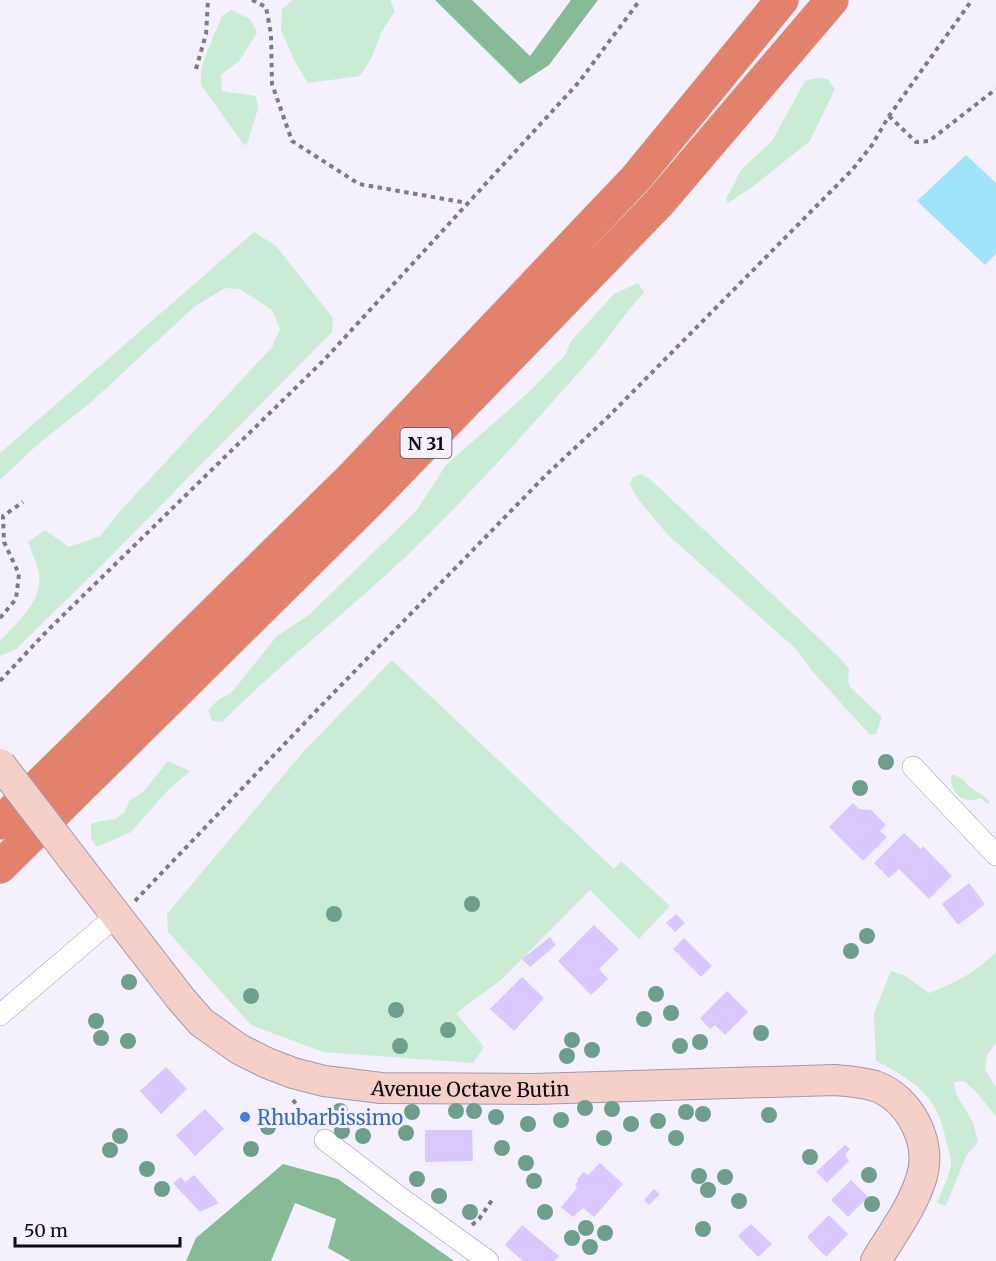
<svg xmlns="http://www.w3.org/2000/svg" width="996" height="1261" font-family="Merriweather,serif">
  <style>
    .green { fill: #cbecd4 }
    .forest { fill: #87bb97 }
    .water { fill: #9fe4fb }
    .building { fill: #d9c7fd }
    .lines { fill: none; stroke-linecap: round; stroke-linejoin: round }
    .minor-casing { stroke: #a099af; stroke-width: 22 }
    .secondary-casing { stroke: #a099af; stroke-width: 32 }
    .trunk-casing { stroke: #d4d3d5; stroke-width: 34 }
    .path { stroke: #7f7b86; stroke-width: 4; stroke-dasharray: 4.5 4.5; stroke-linecap: butt }
    .minor { stroke: #fff; stroke-width: 21 }
    .secondary { stroke: #f4d0c8; stroke-width: 30 }
    .trunk { stroke: #e2826c; stroke-width: 33 }
    .secondary-bridge-casing { stroke: #a099af; stroke-width: 32; stroke-linecap: butt }
    .secondary-bridge { stroke: #f4d0c8; stroke-width: 30 }
    .tree { fill: #6e9f8d }
    .shop-dot { fill: #3f7fe0; stroke: #f4f0fe; stroke-width: 2 }
    .labels { text-anchor: middle; dominant-baseline: central; stroke-width: 6; stroke-linejoin: round; paint-order: stroke }
    .shield { fill: #f4f0fe; stroke: #53505a; stroke-width: 1.5 }
    .shield-label { font-size: 18px; font-weight: bold; fill: #0e0b13 }
    .street-label { font-size: 20px; fill: #0e0b13; stroke: #f4f0fe }
    .shop-label { font-size: 20px; fill: #366cbe; stroke: #f4f0fe; text-anchor: start }
  </style>
  <rect width="100%" height="100%" fill="#f4f0fe"/>
  <path class="green" d="M293,0H390L395,11L382,31L371,59L360,76L308,83L294,60L281,30L282,9Z
    M231,10L250,19L257,33L239,61L221,75L222,91L256,96L258,109L247,144L244,145L201,85V70L207,52L222,16Z
    M816,78L827,79L835,89L810,141L751,188L728,203L726,199L741,170L772,141L805,81Z
    M254,232L276,246L333,318L332,332L98,569L16,649L0,656V641C18,621 46,599 38,569C36,560 31,551 28,542L45,530L69,547L100,536L122,509L272,347L280,329L272,310L240,289L225,288L194,307L90,403L37,445L0,480V453Z
    M638,283L644,293C625,312 612,334 595,354C541,415 486,477 428,535C362,601 288,656 222,722L212,721L208,710L218,700L232,692L276,637L310,614L417,510L446,465L529,392L566,354L571,341L614,294Z
    M641,474L650,479L839,657L849,669L848,681L850,687L882,717L876,734L870,735L812,671L796,649L668,535L637,498L630,485L633,477Z
    M392,660L614,869L621,861L670,906L639,939L590,890L501,980L456,1013L484,1047L473,1063L323,1052L251,1025L168,932L167,914L304,751Z
    M168,761L190,771L168,790L131,832L97,847L91,839V824L100,821L115,819L124,813L130,800L143,792Z
    M953,774L964,780C969,791 984,792 990,803L988,804L980,798C963,805 950,793 951,776Z
    M996,952V1043L987,1055L985,1070L996,1087V1116L977,1093L964,1081L954,1082L956,1094L973,1122L978,1142L966,1156L946,1206L937,1203C941,1192 950,1176 951,1164C951,1157 948,1148 946,1141C938,1095 914,1081 876,1061L874,1013L891,971L904,975L929,993C955,983 976,972 996,952Z"/>
  <path class="forest" d="M435,0H472L530,56L571,0H598L549,65L520,84Z
    M283,1164L338,1179L454,1261H351L328,1248L336,1219L295,1203L271,1261H186L196,1238Z"/>
  <path class="water" d="M966,155L996,183V254L985,265L917,201Z"/>
  <path class="building" d="M853,803L859,809L871,810L886,825L880,831L887,837L863,861L829,827Z
    M904,833L921,849L923,846L952,876L929,899L899,869L889,878L874,863Z
    M969,883L985,904L958,925L942,904Z
    M676,914L685,923L675,932L666,923Z
    M594,925L619,949L599,969L608,979L591,995L558,961Z
    M550,937L556,945L530,967L522,959Z
    M684,938L712,966L701,977L673,949Z
    M522,977L544,998L514,1031L490,1009Z
    M727,991L748,1012L725,1035L715,1025L710,1029L700,1018Z
    M166,1067L187,1089L161,1114L140,1091Z
    M205,1109L224,1129L195,1156L176,1135Z
    M425,1130H472L473,1161L425,1162Z
    M845,1145L850,1149L845,1155L849,1161L827,1183L816,1172Z
    M600,1163L623,1184L594,1217L583,1208L573,1217L561,1207L577,1188L575,1185L578,1181L577,1180L583,1172L588,1175Z
    M194,1175L219,1203L200,1212L173,1183L181,1177L185,1182Z
    M851,1180L868,1197L848,1217L831,1200Z
    M654,1189L660,1194L649,1205L644,1200Z
    M829,1215L848,1234L826,1257L807,1237Z
    M751,1224L772,1244L758,1257L738,1236Z
    M522,1225L559,1256L554,1261H523L505,1245Z"/>
  <g class="lines">
    <defs>
      <path id="minor" d="M913,767L996,855
        M0,1015L116,916
        M325,1140L398,1196L488,1261"/>
      <g id="secondary">
        <path id="s1" d="M79,867L181,999L201,1022L239,1049L267,1063L293,1073L324,1081L381,1088L533,1089L834,1080C847,1081 861,1082 875,1086C909,1098 932,1141 922,1176C913,1207 892,1234 876,1261"/>
      </g>
      <path id="trunk" d="M0,823L351,478L636,178L782,0
        M0,867L372,499L659,203L832,0"/>
    </defs>
    <use href="#minor" class="minor-casing"/>
    <use href="#secondary" class="secondary-casing"/>
    <use href="#trunk" class="trunk-casing"/>
    <path class="path" d="M252,0L266,7L271,34L272,84L292,141L359,184L467,203
      M196,69L206,34L208,0
      M889,116L916,142L929,141L996,89
      M0,618L16,599L19,574L4,542L3,516L23,502
      M0,681L47,631L325,359L579,82L640,0
      M135,901L314,713L546,475L608,417L852,170L872,145L889,116L972,0
      M293,1100L312,1125
      M472,1225L479,1219L492,1200"/>
    <use href="#minor" class="minor"/>
    <use href="#secondary" class="secondary"/>
    <use href="#trunk" class="trunk"/>
    <defs>
      <path id="secondary-bridge" d="M0,764L79,867"/>
    </defs>
    <use href="#secondary-bridge" class="secondary-bridge-casing"/>
    <use href="#secondary-bridge" class="secondary-bridge"/>
  </g>
  <g class="tree">
    <circle cx="886" cy="762" r="8"/>
    <circle cx="860" cy="788" r="8"/>
    <circle cx="472" cy="904" r="8"/>
    <circle cx="334" cy="914" r="8"/>
    <circle cx="867" cy="936" r="8"/>
    <circle cx="851" cy="951" r="8"/>
    <circle cx="129" cy="982" r="8"/>
    <circle cx="656" cy="994" r="8"/>
    <circle cx="251" cy="996" r="8"/>
    <circle cx="396" cy="1010" r="8"/>
    <circle cx="671" cy="1013" r="8"/>
    <circle cx="644" cy="1019" r="8"/>
    <circle cx="96" cy="1021" r="8"/>
    <circle cx="448" cy="1030" r="8"/>
    <circle cx="761" cy="1033" r="8"/>
    <circle cx="101" cy="1038" r="8"/>
    <circle cx="572" cy="1040" r="8"/>
    <circle cx="128" cy="1041" r="8"/>
    <circle cx="700" cy="1042" r="8"/>
    <circle cx="400" cy="1046" r="8"/>
    <circle cx="680" cy="1046" r="8"/>
    <circle cx="592" cy="1050" r="8"/>
    <circle cx="567" cy="1056" r="8"/>
    <circle cx="585" cy="1108" r="8"/>
    <circle cx="612" cy="1109" r="8"/>
    <circle cx="340" cy="1111" r="8"/>
    <circle cx="456" cy="1111" r="8"/>
    <circle cx="474" cy="1111" r="8"/>
    <circle cx="412" cy="1112" r="8"/>
    <circle cx="686" cy="1112" r="8"/>
    <circle cx="703" cy="1114" r="8"/>
    <circle cx="769" cy="1115" r="8"/>
    <circle cx="496" cy="1117" r="8"/>
    <circle cx="561" cy="1120" r="8"/>
    <circle cx="658" cy="1121" r="8"/>
    <circle cx="528" cy="1124" r="8"/>
    <circle cx="631" cy="1124" r="8"/>
    <circle cx="268" cy="1127" r="8"/>
    <circle cx="342" cy="1131" r="8"/>
    <circle cx="406" cy="1133" r="8"/>
    <circle cx="120" cy="1136" r="8"/>
    <circle cx="363" cy="1136" r="8"/>
    <circle cx="604" cy="1138" r="8"/>
    <circle cx="676" cy="1138" r="8"/>
    <circle cx="502" cy="1148" r="8"/>
    <circle cx="251" cy="1149" r="8"/>
    <circle cx="110" cy="1150" r="8"/>
    <circle cx="810" cy="1157" r="8"/>
    <circle cx="526" cy="1163" r="8"/>
    <circle cx="147" cy="1169" r="8"/>
    <circle cx="869" cy="1175" r="8"/>
    <circle cx="699" cy="1176" r="8"/>
    <circle cx="725" cy="1177" r="8"/>
    <circle cx="417" cy="1179" r="8"/>
    <circle cx="534" cy="1181" r="8"/>
    <circle cx="162" cy="1189" r="8"/>
    <circle cx="708" cy="1190" r="8"/>
    <circle cx="439" cy="1196" r="8"/>
    <circle cx="739" cy="1201" r="8"/>
    <circle cx="872" cy="1204" r="8"/>
    <circle cx="470" cy="1212" r="8"/>
    <circle cx="545" cy="1212" r="8"/>
    <circle cx="586" cy="1228" r="8"/>
    <circle cx="703" cy="1229" r="8"/>
    <circle cx="605" cy="1233" r="8"/>
    <circle cx="572" cy="1238" r="8"/>
    <circle cx="590" cy="1247" r="8"/>
  </g>
  <circle class="shop-dot" cx="245" cy="1117" r="6"/>
  <g class="labels">
    <rect class="shield" x="400.5" y="428" width="51" height="30" rx="4.5"/>
    <g class="shield-label">
      <text x="426" y="443">N 31</text>
    </g>
    <g class="street-label">
      <text stroke="none"><textPath href="#s1" startOffset="482">Avenue Octave Butin</textPath></text>
    </g>
    <g class="shop-label">
      <text x="257" y="1117">Rhubarbissimo</text>
    </g>
  </g>
  <path d="M15 1237v9h165v-9" fill="none" stroke="#0e0b13" stroke-width="3"/>
  <text x="24" y="1237" font-size="18" fill="#0e0b13" stroke="#f4f0fe" stroke-width="4.5" paint-order="stroke">50 m</text>
</svg>
